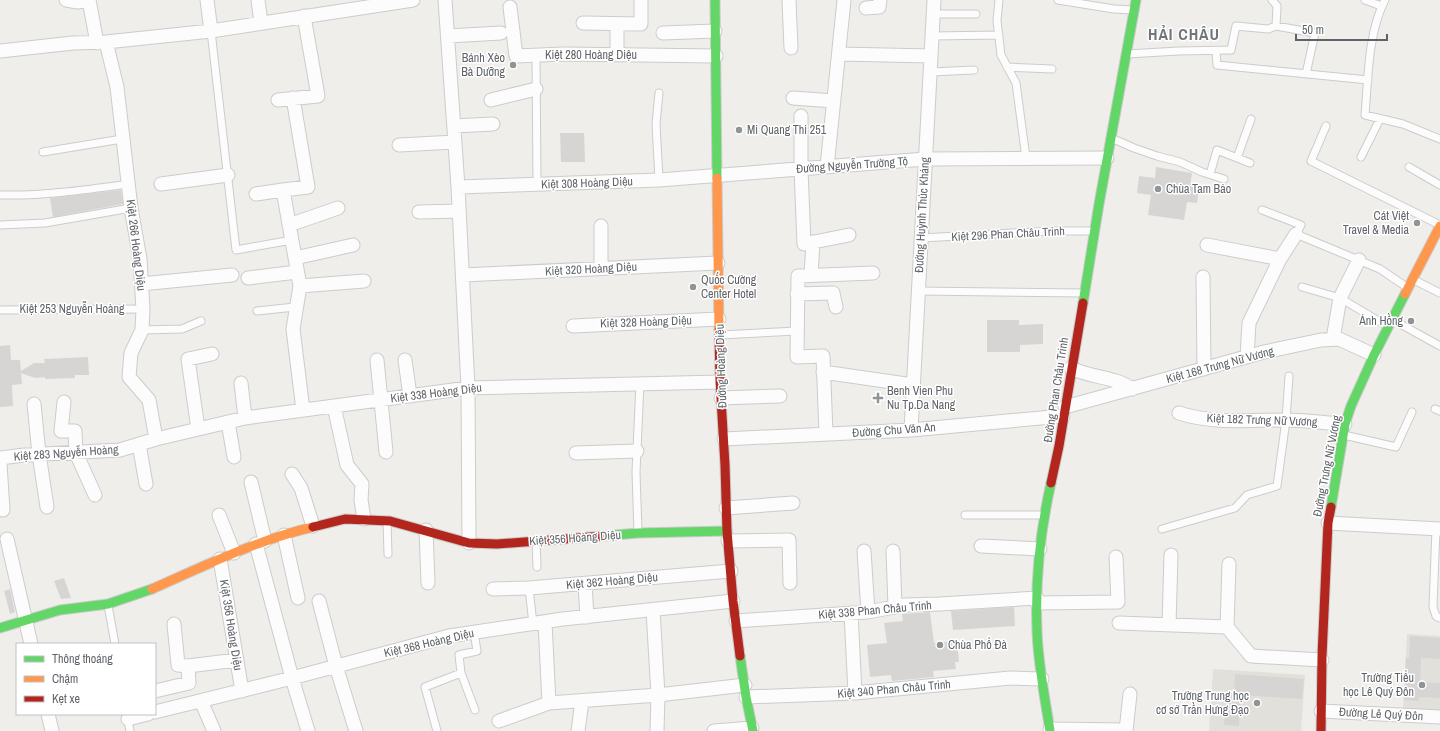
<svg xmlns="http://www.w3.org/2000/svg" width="1440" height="731" font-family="'Archivo Narrow',sans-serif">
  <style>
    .education { fill: #e2e0da }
    .building { fill: #d6d5d3 }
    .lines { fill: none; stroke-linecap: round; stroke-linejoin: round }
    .lane-casing { stroke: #cbcccc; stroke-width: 9 }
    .street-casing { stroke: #cbcccc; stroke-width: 15 }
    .fast-casing { stroke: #cacacb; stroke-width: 11 }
    .slow-casing { stroke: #cacacb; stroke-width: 11 }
    .jam-casing { stroke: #cacacb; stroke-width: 11 }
    .lane { stroke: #fdfcfc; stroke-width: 7 }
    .street { stroke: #fdfcfc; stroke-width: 13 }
    .fast { stroke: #63d668; stroke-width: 9 }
    .slow { stroke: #ff974d; stroke-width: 9 }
    .jam { stroke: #b3261e; stroke-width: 9 }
    .poi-dot { fill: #919496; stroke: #fff; stroke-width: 1.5 }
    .labels { text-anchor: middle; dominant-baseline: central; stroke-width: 3; stroke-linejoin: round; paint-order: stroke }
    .street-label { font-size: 12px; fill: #5f6368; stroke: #fff }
    .poi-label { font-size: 12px; fill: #5f6368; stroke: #fff; text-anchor: end }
    .district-label { font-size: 16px; font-weight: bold; letter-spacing: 1px; fill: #70757a; stroke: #fff }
  </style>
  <rect width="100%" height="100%" fill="#efeeea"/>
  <path class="education" d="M1407,634L1440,636V713L1403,711Z
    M1213,669L1305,675L1301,731H1209Z"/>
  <path class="building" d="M560,133H584L585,162H561Z
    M1156,167L1192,173L1190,186L1199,188L1197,203L1187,202L1184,220L1148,215L1151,195L1137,193L1139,176L1155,178Z
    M121,190L123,204L53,217L50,198Z
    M987,320H1019V325L1043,324V344L1020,345V352H987Z
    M10,345L11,360H20L21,371L34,363H45L44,359L88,357L89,375H75V378L45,379V377L35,378L21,373L22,384L12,385L13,406L0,407V346Z
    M64,578L71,598L61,599L54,581Z
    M10,589L15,612L10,614L4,591Z
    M1014,607L1015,626L953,630L951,611Z
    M930,612L934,643L957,641L959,662H955L956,669L933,671L934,677L892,681L891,675L870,677L867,645L887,643L884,623L903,621L902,614Z
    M1410,636L1440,638V659L1421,658L1420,682L1440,683V698L1419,697V701L1404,700L1406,658H1409Z
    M1235,674L1304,679L1302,699L1241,695L1239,726L1224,725L1226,693L1234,694Z"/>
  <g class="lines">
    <defs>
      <path id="lane" d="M999,0L997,21L1001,55L1016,83L1026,158
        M1058,0L1114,9L1133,10
        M1272,0L1277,6L1276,26
        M1365,0L1381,6
        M1385,0C1368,32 1368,80 1365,115L1403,124L1440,139
        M933,14H976
        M211,31L236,250L292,240
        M932,36L999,35
        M1216,51L1217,65L1368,80
        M1127,54L1179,51L1231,50L1236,26L1268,29L1276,26L1315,33L1306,74
        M536,55L537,184
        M1007,67L1052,69
        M930,72L974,70
        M1326,126L1311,161L1440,225
        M1111,138L1134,148L1157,156L1180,162L1202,172L1224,179
        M43,152L122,139
        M1361,157L1380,119
        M1237,158L1251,119
        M1409,167L1440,185
        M1210,174L1217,150L1250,163
        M659,180L656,124L659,93
        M0,195C43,196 85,190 128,184
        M1262,210L1301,225L1296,234L1380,269L1408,288
        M0,225L45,223L131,208
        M921,238L1053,231H1094
        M1412,279L1440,293
        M1302,287L1340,298L1387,326
        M918,291L1084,293
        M0,310L143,309
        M257,311L295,307
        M1393,320L1440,346
        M142,330L182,329L201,321
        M720,335L797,331
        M1435,409L1440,411
        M1344,435L1396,447L1412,412
        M965,515H1044
        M387,521L388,554
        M1162,529L1235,508L1247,495L1277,486L1286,420L1289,376
        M1436,529L1433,607L1436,616L1440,618
        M638,533L636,472L640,383
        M536,541L537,567
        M529,588L533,624
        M108,605L115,644
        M461,673L459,655L477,651L474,632
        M127,716L130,731
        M437,731L425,687L461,673L475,710"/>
      <path id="street" d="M66,0L78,2L86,0
        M89,0L97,43
        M207,0L211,31
        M258,0L261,23
        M445,0L458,187L468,388L469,543
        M789,0L791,48
        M510,7L516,56L564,54L716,56
        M866,8L879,7L880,0
        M583,23L641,24V0
        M617,24V55
        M663,33L715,31
        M448,36L501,33
        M106,42L117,87L131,208L140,259L143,309L142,330L131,353L129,377L149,400L156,439
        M0,51L73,43L106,42L211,31L413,0
        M839,54L931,56
        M793,98L834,101
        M278,100L318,96L304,16
        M491,100L536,89
        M801,116V169L804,244L849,235
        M454,126L493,124
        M399,145L455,142
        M827,167L844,0
        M161,184L228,175
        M458,187L659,180L925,159L1107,158
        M283,190L308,187L293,98
        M256,194L283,190L300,286L293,329L303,410
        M419,212L459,211
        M289,225L338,208
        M601,226V268
        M1207,245L1280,259
        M295,258L353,245
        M463,275L718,263
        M811,275L813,242
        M1203,277L1204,369
        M248,278L297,272
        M141,284L232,275
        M300,286L364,281
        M797,294L833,293L836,307
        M573,326L719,319
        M1333,339L1340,298L1359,260
        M1247,357L1249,323L1280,259L1296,234
        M377,360L386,452
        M405,360L410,396
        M1071,368C1091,378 1114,376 1132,389
        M823,372L913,385
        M241,383L245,418
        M721,398L780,396
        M64,402L61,431H75L76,453L95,495
        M34,404L39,454L47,507
        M334,406L347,465L362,484L361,500L364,519
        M1065,407L1264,352L1321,340L1339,339L1374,355
        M1179,413C1212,424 1250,420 1284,420C1304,420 1325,423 1345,424
        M228,422L234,457
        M198,429L188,359L212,354
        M911,430L934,0
        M826,434L823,356L797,357L798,276L873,273
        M724,439L911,430L1063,416
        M139,444L146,484
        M576,453L637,451
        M0,458L24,455L120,450L156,439L245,418L468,388L720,382
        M0,464L3,510
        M292,474L301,488L313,526
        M251,482L265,541
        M726,508L793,503
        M219,515L234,553
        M1328,523L1440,529
        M426,530L428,583
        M284,535L298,598
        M7,539L31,644
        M728,541L789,540L790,583
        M256,544L292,678L308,731
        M981,546L1040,549
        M864,551L868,612
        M893,551L895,607
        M220,559L242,691
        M585,584L587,617
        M493,589L529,588L731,571
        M319,601L336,666L356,731
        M1037,603L1118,602L1116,557
        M653,610L658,695L657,731
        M851,613L855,693
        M736,621L868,612L905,605L940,604L1037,598
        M545,622L549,703
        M1119,623L1227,627L1251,656L1322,660
        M174,624L178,665L188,666L237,660
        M1169,625L1171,555
        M1227,627L1229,564
        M155,691L189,683L188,666
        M746,697L855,693L1010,678L1042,679
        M201,701L214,731
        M1321,711L1440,717
        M155,712L292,678L449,636L563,619L733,601
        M48,714L52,731
        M128,719L148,714
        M499,721L549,703L658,695L745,685
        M1050,729L1126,730
        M578,731L582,701
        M714,731L752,728
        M1126,731L1130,694"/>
      <path id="fast" d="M715,0L717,178
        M1083,303L1099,204L1136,0
        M1331,507L1345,424L1351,406L1374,355L1405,294
        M604,536L638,533L727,531
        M0,628L60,610L108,604L152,589
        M740,656L746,697L753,731
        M1050,731C1045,698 1038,664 1037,631C1035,581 1040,532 1051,483"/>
      <path id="slow" d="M717,178L719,331
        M1405,294L1440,226
        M152,589C204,566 257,540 313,527"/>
      <path id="jam" d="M719,331L720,382L725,465L727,531L733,601L740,656
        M1051,483L1059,446L1083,303
        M313,527L345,519L390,521L469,543L497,544L604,536
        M1321,731L1322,656L1328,523L1331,507"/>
    </defs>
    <use href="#lane" class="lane-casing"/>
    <use href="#street" class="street-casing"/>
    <use href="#fast" class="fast-casing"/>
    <use href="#slow" class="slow-casing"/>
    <use href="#jam" class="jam-casing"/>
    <use href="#lane" class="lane"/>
    <use href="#street" class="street"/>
    <use href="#fast" class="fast"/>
    <use href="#slow" class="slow"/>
    <use href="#jam" class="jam"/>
  </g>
  <g class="poi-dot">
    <circle cx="513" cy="65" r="4"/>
    <circle cx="739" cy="130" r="4"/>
    <circle cx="1158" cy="189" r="4"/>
    <circle cx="1417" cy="223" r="4"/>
    <circle cx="693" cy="287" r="4"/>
    <circle cx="1411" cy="321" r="4"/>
    <path d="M876 392h4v4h4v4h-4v4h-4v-4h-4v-4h4z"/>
    <circle cx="940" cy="645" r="4"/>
    <circle cx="1422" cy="685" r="4"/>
    <circle cx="1257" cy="703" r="4"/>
  </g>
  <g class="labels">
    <g class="street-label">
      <text x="591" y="55">Kiệt 280 Hoàng Diệu</text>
      <text transform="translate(852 165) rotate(-4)">Đường Nguyễn Trường Tộ</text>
      <text transform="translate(587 183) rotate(-2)">Kiệt 308 Hoàng Diệu</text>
      <text transform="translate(922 215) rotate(-87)">Đường Huỳnh Thúc Kháng</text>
      <text transform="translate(1008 234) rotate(-3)">Kiệt 296 Phan Châu Trinh</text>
      <text transform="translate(136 245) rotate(83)">Kiệt 266 Hoàng Diệu</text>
      <text transform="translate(591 269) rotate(-3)">Kiệt 320 Hoàng Diệu</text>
      <text x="72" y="309">Kiệt 253 Nguyễn Hoàng</text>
      <text transform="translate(646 322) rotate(-2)">Kiệt 328 Hoàng Diệu</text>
      <text transform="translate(1220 365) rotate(-15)">Kiệt 168 Trưng Nữ Vương</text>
      <text transform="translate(721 366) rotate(-92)">Đường Hoàng Diệu</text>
      <text transform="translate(1056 390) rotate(-81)">Đường Phan Châu Trinh</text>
      <text transform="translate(436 393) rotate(-7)">Kiệt 338 Hoàng Diệu</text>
      <text transform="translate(1262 420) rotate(2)">Kiệt 182 Trưng Nữ Vương</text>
      <text transform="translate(894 430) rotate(-4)">Đường Chu Văn An</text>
      <text transform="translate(66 453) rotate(-4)">Kiệt 283 Nguyễn Hoàng</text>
      <text transform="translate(1327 466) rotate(-79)">Đường Trưng Nữ Vương</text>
      <text transform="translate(575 538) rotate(-4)">Kiệt 356 Hoàng Diệu</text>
      <text transform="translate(612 581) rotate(-5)">Kiệt 362 Hoàng Diệu</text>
      <text transform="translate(875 610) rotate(-5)">Kiệt 338 Phan Châu Trinh</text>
      <text transform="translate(231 625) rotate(81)">Kiệt 356 Hoàng Diệu</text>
      <text transform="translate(429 643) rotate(-13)">Kiệt 368 Hoàng Diệu</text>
      <text transform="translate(894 689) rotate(-5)">Kiệt 340 Phan Châu Trinh</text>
      <text transform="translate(1381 714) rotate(3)">Đường Lê Quý Đôn</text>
    </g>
    <g class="poi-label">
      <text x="505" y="58">Bánh Xèo<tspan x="505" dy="14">Bà Dưỡng</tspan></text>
      <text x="747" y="130" text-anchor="start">Mi Quang Thi 251</text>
      <text x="1166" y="189" text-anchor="start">Chùa Tam Bảo</text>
      <text x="1409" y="216">Cát Việt<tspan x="1409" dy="14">Travel &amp; Media</tspan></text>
      <text x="701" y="280" text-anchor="start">Quốc Cường<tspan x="701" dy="14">Center Hotel</tspan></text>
      <text x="1403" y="321">Ánh Hồng</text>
      <text x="887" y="391" text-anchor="start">Benh Vien Phu<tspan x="887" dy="14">Nu Tp.Da Nang</tspan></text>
      <text x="948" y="645" text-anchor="start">Chùa Phổ Đà</text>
      <text x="1414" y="678">Trường Tiểu<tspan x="1414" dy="14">học Lê Quý Đôn</tspan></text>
      <text x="1249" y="696">Trường Trung học<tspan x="1249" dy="14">cơ sở Trần Hưng Đạo</tspan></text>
    </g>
    <g class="district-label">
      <text x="1184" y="34">HẢI CHÂU</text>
    </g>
  </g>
  <rect x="16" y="643" width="140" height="72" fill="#ffffff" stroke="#bfc1c3"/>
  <rect x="24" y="656" width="20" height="6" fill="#63d668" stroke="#bfc1c3"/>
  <text x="52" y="663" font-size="12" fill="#5f6368">Thông thoáng</text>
  <rect x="24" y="676" width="20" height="6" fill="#ff974d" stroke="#bfc1c3"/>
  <text x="52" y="683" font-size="12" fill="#5f6368">Chậm</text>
  <rect x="24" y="696" width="20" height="6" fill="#b3261e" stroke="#bfc1c3"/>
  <text x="52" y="703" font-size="12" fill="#5f6368">Kẹt xe</text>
  <path d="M1296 34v6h91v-6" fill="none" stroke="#5f6368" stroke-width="2"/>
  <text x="1302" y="34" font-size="12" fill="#5f6368" stroke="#ffffff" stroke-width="3" paint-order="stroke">50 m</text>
</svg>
